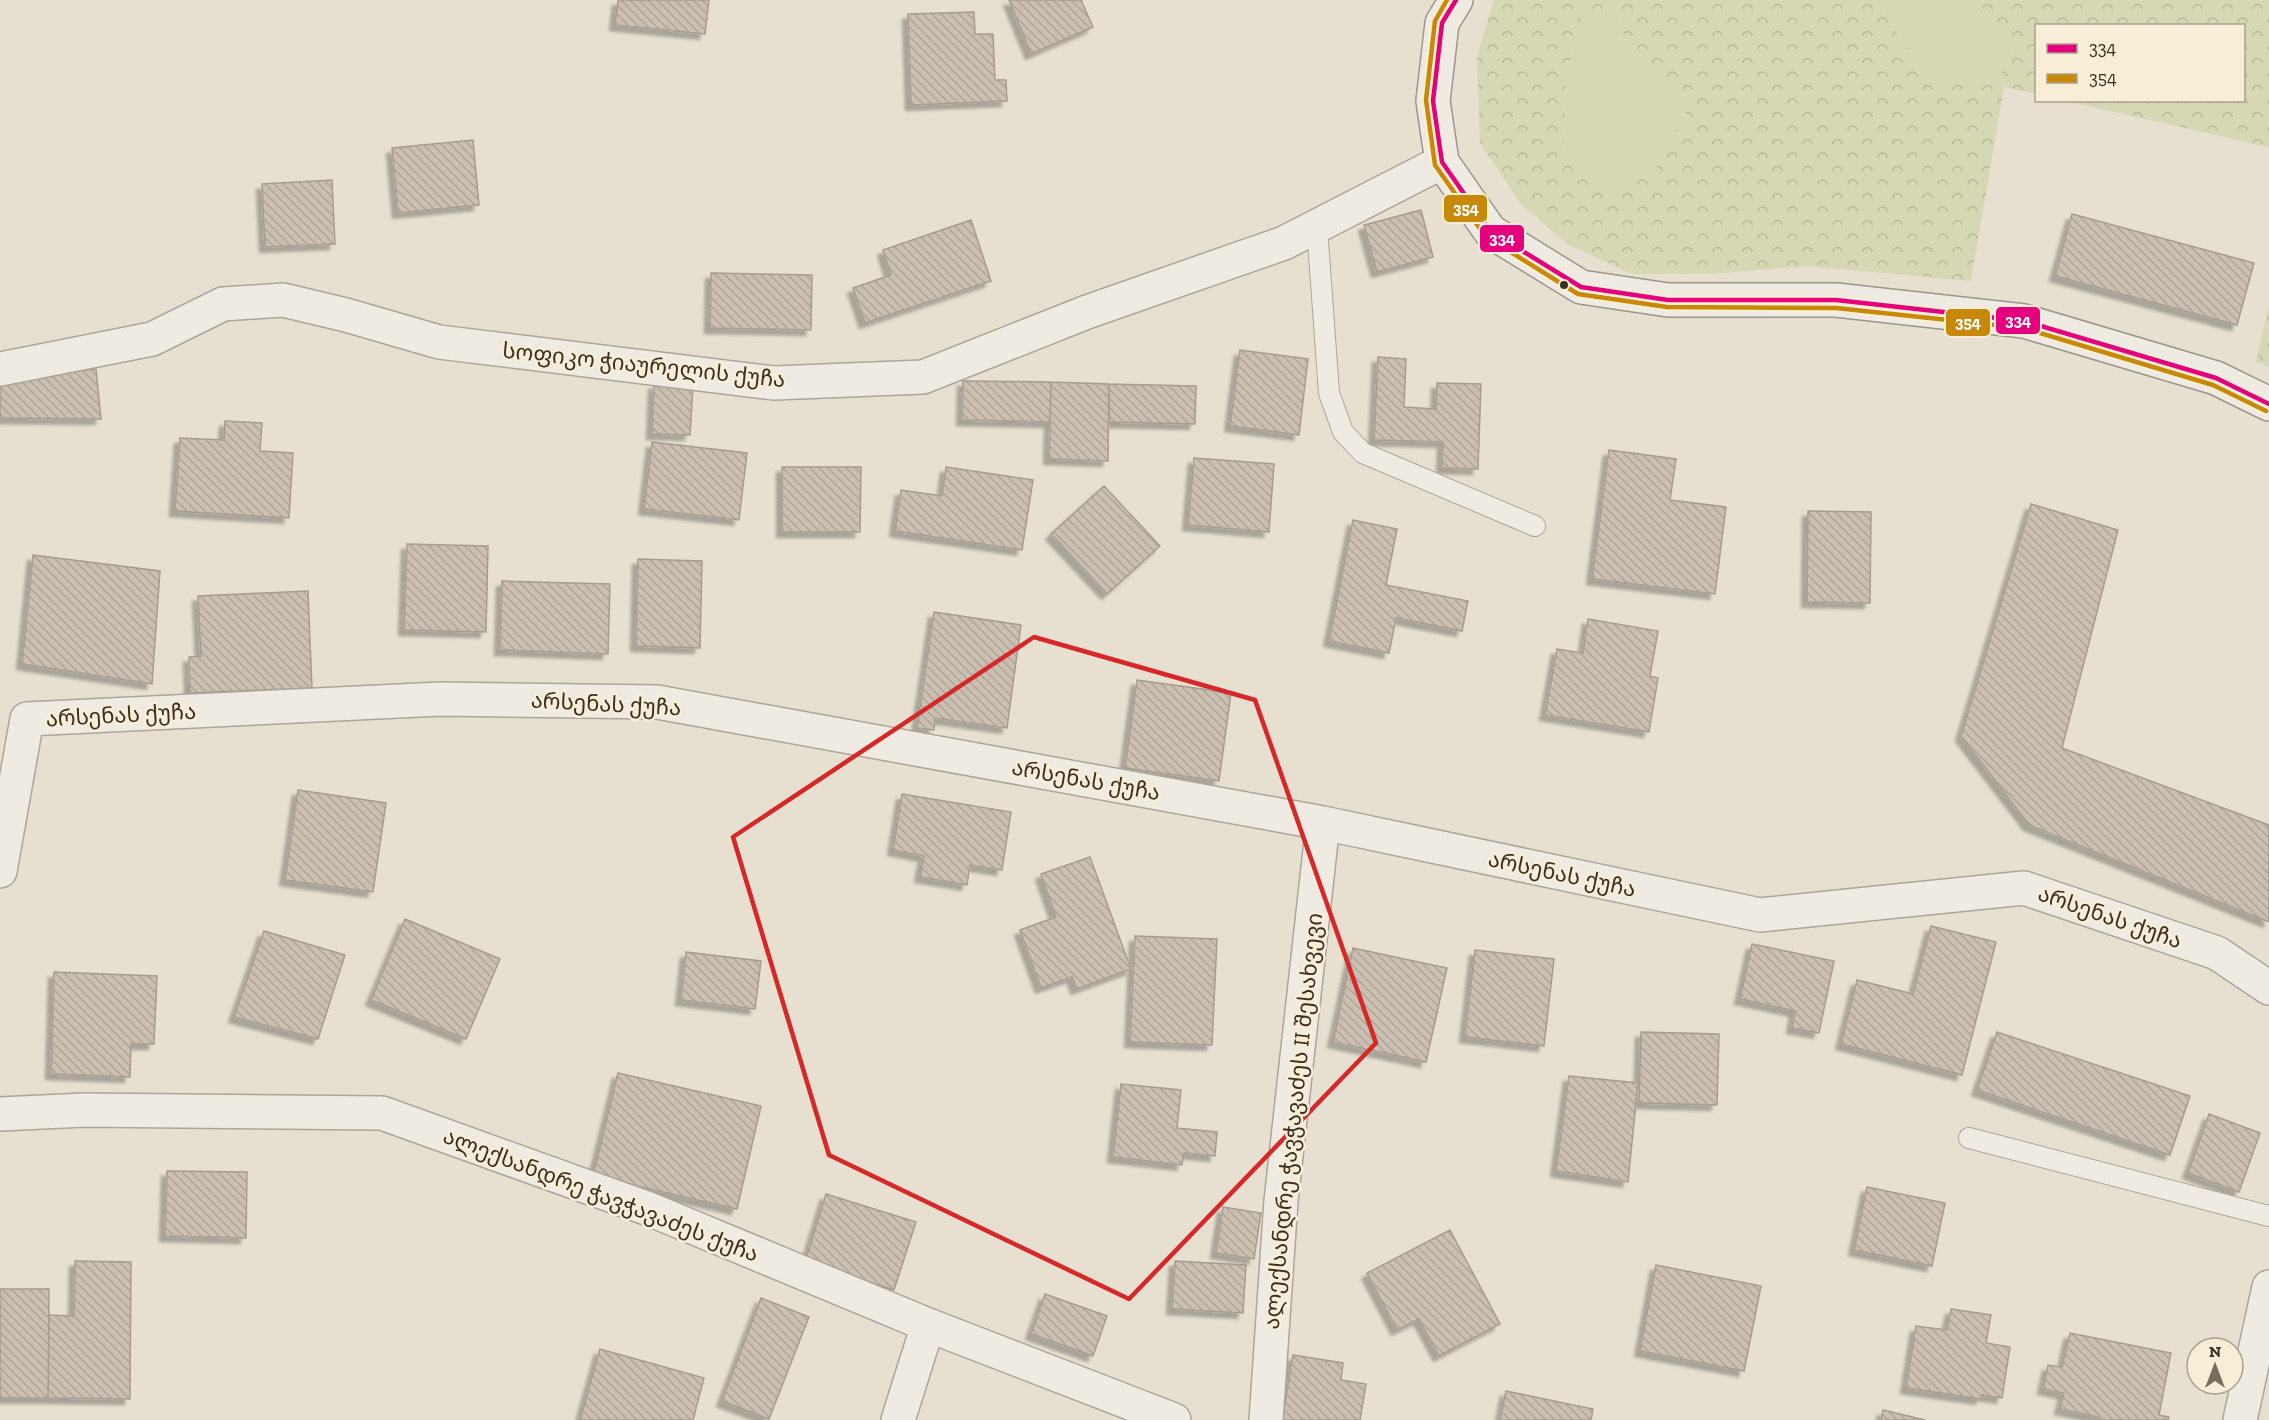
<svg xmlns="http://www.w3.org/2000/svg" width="2269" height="1420" font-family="'Zilla Slab','Noto Sans Georgian',serif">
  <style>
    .grass { fill: #d6d7b3 }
    .forest { fill: url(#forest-crowns); fill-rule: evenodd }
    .building { fill: url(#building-back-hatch); stroke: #a89c90; stroke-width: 1.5; filter: url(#shadow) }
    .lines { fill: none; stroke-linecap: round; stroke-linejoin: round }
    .lane-casing { stroke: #ada599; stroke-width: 22 }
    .street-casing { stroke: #ada599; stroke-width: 36 }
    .secondary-casing { stroke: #9c958a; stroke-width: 36 }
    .lane { stroke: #efebe3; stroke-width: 20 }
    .street { stroke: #efebe3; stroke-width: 33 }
    .secondary { stroke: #efebe3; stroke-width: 33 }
    .bus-1-casing { stroke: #f7eed8; stroke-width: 9 }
    .bus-2-casing { stroke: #f7eed8; stroke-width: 9 }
    .bus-1 { stroke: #e5007d; stroke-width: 4.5 }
    .bus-2 { stroke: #c88808; stroke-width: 4.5 }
    .marked { fill: none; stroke: #d62828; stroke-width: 4.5; stroke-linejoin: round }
    .bus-dot { fill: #3d2e20; stroke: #f7eed8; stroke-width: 2 }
    .labels { text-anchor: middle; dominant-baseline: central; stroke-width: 5; stroke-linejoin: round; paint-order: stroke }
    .street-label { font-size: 22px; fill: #3d2e20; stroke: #f7eed8 }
    .line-badge { stroke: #f7eed8; stroke-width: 2 }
    .badge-label { font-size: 16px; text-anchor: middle; font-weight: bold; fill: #fff }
  </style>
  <defs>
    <pattern id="forest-crowns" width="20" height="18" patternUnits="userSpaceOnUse" patternTransform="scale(1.5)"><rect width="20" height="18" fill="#d6d7b3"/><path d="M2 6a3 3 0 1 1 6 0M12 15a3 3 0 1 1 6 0" fill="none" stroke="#b9b99a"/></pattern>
    <pattern id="building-back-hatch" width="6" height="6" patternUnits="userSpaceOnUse" patternTransform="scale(1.5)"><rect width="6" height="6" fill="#cbbfb2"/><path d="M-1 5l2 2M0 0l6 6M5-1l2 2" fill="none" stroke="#afa499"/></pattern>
    <filter id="shadow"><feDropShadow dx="-5.5" dy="5.5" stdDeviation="1.5" flood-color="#0004"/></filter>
  </defs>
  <rect width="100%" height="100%" fill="#e7e0d1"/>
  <path class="grass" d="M1879,0H1974L2017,41L1996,85H1935L1889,22Z
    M1584,7L1621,17L1626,50L1664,77L1690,105L1655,171L1611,191L1563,153L1566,76Z"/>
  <path class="forest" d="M1494,0H1879L1889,22L1935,85H1996L2017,41L1974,0H2269V147L2066,101L2244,100V26H2036V94L2004,87L1971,281L1807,266L1710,274H1632L1567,244L1521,204L1480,143L1477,57ZM1584,8L1621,17L1626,50L1664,77L1690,105L1655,171L1611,191L1563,153L1566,76Z
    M2269,306V367L2256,361Z"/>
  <path class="building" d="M618,0H709L705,34L615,25Z
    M1009,0H1081L1093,27L1031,54Z
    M974,12L975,34H993L995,80H1006L1007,101L911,105L908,14Z
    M473,140L479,205L398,213L392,148Z
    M332,180L335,244L265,247L262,184Z
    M1421,210L1433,257L1377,272L1364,225Z
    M2072,214L2254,263L2237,325L2055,276Z
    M971,220L991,281L865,323L853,288L891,275L883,250Z
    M711,273L812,275L811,330L710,328Z
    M1240,350L1308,359L1299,435L1230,426Z
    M1378,357L1406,359L1404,407L1436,409L1437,383L1481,384L1478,469L1442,468L1443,442L1374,440Z
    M96,369L101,419L0,418V378Z
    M963,381L1051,382L1050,422L962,420Z
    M1051,382L1109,384L1108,461L1049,459Z
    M654,384L693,386L690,435L652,434Z
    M1109,384L1196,386L1195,424L1109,422Z
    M225,421L262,423L260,451L293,453L289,518L175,511L180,438L224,440Z
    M652,442L747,453L739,520L644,509Z
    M1609,450L1676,459L1670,500L1726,507L1715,594L1592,579Z
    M1194,458L1274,464L1269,532L1188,525Z
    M782,467H861L860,532H782Z
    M946,467L1033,480L1022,550L895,531L901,490L942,496Z
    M1104,486L1160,546L1107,594L1051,534Z
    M2031,504L2118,530L2062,748L2269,825V922L2029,825L1961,736Z
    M1808,511L1871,512L1870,603L1807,602Z
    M1353,520L1397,529L1386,585L1468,601L1462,631L1396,618L1389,653L1329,641Z
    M407,544L488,546L486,632L404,630Z
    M33,555L160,571L152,684L22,664Z
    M638,559L702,561L700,648L636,646Z
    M502,581L610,584L608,654L500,650Z
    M308,591L312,688L190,693L189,657L201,656L198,596Z
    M934,612L1021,625L1007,728L935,718L934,730L917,728Z
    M1588,619L1658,631L1650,676L1658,678L1649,732L1545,715L1557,649L1583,653Z
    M1137,680L1231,693L1219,781L1125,768Z
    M298,790L386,803L373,892L285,880Z
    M902,794L1011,812L1002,870L970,865L967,885L920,877L924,856L893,850Z
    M1090,857L1131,969L1077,989L1072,977L1041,988L1020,930L1056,917L1041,874Z
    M405,919L500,959L466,1039L371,1000Z
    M1931,926L1996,942L1962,1075L1841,1044L1857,980L1913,994Z
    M264,931L345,955L318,1039L234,1017Z
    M1135,936L1217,939L1212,1045L1130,1042Z
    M1752,944L1834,961L1819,1033L1792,1028L1795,1011L1740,999Z
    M1353,948L1447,968L1426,1062L1333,1042Z
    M1475,950L1554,959L1544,1046L1465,1037Z
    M686,952L761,961L755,1009L681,1000Z
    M54,972L157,976L154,1044H131L130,1077L51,1074Z
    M1641,1032L1719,1034L1717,1105L1639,1103Z
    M1997,1032L2190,1096L2170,1155L1977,1090Z
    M618,1073L761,1106L737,1209L593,1176Z
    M1569,1076L1638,1083L1628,1182L1556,1171Z
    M1121,1084L1181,1090L1177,1128L1217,1132L1215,1156L1184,1153L1182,1165L1113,1157Z
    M2209,1114L2260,1133L2239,1192L2188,1173Z
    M167,1171L247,1172L246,1238L165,1236Z
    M1867,1187L1945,1203L1932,1266L1854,1250Z
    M826,1194L916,1222L894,1290L805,1262Z
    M1223,1207L1261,1213L1254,1259L1216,1253Z
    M1450,1230L1500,1324L1439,1356L1419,1319L1397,1330L1367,1273Z
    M75,1261L131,1262L130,1399L48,1398L49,1315L74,1316Z
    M1175,1261L1246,1265L1243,1313L1172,1309Z
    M1656,1265L1761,1286L1744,1371L1640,1351Z
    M0,1289H49L48,1398H0Z
    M1045,1294L1107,1316L1093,1356L1031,1334Z
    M761,1298L809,1317L769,1419L722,1401Z
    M1951,1309L1991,1315L1986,1343L2010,1347L2002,1398L1982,1395L1981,1399L1906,1388L1916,1326L1947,1330Z
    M2070,1333L2171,1353L2159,1415L2169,1417L2168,1420H2099V1417L2060,1409L2064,1393L2043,1389L2048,1365L2062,1367Z
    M600,1349L704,1378L693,1420H580Z
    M1293,1355L1343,1363L1341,1380L1366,1384L1360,1420H1282Z
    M1506,1391L1593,1409L1591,1420H1500Z
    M1883,1410L1925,1420H1881Z"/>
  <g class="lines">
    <defs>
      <path id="lane" d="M1317,227L1329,393L1343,432L1363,453L1535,526
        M1969,1138L2269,1216"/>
      <path id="street" d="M0,369L152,339L223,304L283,300L346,315L439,342L774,383L923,377L1087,312L1284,243L1442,162
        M0,871L27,719L440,699L657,702L1323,823L1760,915L2024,888L2217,953L2269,988
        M0,1114L84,1110L382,1113L649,1209L928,1325L1174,1420
        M898,1420L928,1325
        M1266,1420L1281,1201L1323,823
        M2240,1420L2269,1287"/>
      <path id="secondary" d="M1456,0L1442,23L1433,101L1442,162L1490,231L1581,287L1668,300H1836L2024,321L2216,378L2269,404"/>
    </defs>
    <use href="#lane" class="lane-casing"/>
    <use href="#street" class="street-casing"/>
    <use href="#secondary" class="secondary-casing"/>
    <use href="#lane" class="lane"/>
    <use href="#street" class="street"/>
    <use href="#secondary" class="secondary"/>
    <defs>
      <path id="bus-1" d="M1456,0L1442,23L1433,101L1442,162L1490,231L1581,287L1668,300H1836L2024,321L2216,378L2269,404"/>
      <path id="bus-2" d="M1447,0L1435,21L1426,100L1435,165L1485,236L1578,294L1667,307L1836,308L2023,328L2213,385L2266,411"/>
    </defs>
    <use href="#bus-1" class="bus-1-casing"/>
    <use href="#bus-2" class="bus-2-casing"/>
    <use href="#bus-1" class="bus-1"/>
    <use href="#bus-2" class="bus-2"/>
  </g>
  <path class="marked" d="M1034,637L1255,700L1376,1043L1129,1299L829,1155L733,837Z"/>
  <circle class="bus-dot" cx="1564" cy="285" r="5"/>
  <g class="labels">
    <g class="street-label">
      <text transform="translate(644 365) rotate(6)">სოფიკო ჭიაურელის ქუჩა</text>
      <text transform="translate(606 704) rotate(3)">არსენას ქუჩა</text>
      <text transform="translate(121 715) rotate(-3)">არსენას ქუჩა</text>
      <text transform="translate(1086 780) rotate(10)">არსენას ქუჩა</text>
      <text transform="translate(1562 874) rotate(12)">არსენას ქუჩა</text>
      <text transform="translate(2110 917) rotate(19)">არსენას ქუჩა</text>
      <text transform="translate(1293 1121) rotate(-84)">ალექსანდრე ჭავჭავაძეს II შესახვევი</text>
      <text transform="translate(601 1195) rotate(21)">ალექსანდრე ჭავჭავაძეს ქუჩა</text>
    </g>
  </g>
  <g class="line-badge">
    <rect x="1443" y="194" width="45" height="29" rx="6" fill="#c88808"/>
    <rect x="1479" y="224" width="46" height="29" rx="6" fill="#e5007d"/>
    <rect x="1995" y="306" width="46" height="29" rx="6" fill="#e5007d"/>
    <rect x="1945" y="308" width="46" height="29" rx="6" fill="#c88808"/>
  </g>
  <g class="badge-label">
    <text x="1466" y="214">354</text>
    <text x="1502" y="244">334</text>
    <text x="2018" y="326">334</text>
    <text x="1968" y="328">354</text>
  </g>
  <rect x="2035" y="24" width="210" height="78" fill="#f7eed8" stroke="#ada18e" stroke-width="1.5"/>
  <rect x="2047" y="44" width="30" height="9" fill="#e5007d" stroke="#ada18e" stroke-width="1.5"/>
  <text x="2089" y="54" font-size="18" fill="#3d2e20">334</text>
  <rect x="2047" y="74" width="30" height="9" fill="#c88808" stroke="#ada18e" stroke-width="1.5"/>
  <text x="2089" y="84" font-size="18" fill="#3d2e20">354</text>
  <g transform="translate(2215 1366)"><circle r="28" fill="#f7eed8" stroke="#ada18e" stroke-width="1.5"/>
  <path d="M0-4.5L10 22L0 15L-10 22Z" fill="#786c5e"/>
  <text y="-9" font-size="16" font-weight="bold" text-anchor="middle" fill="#3d2e20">N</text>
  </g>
</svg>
